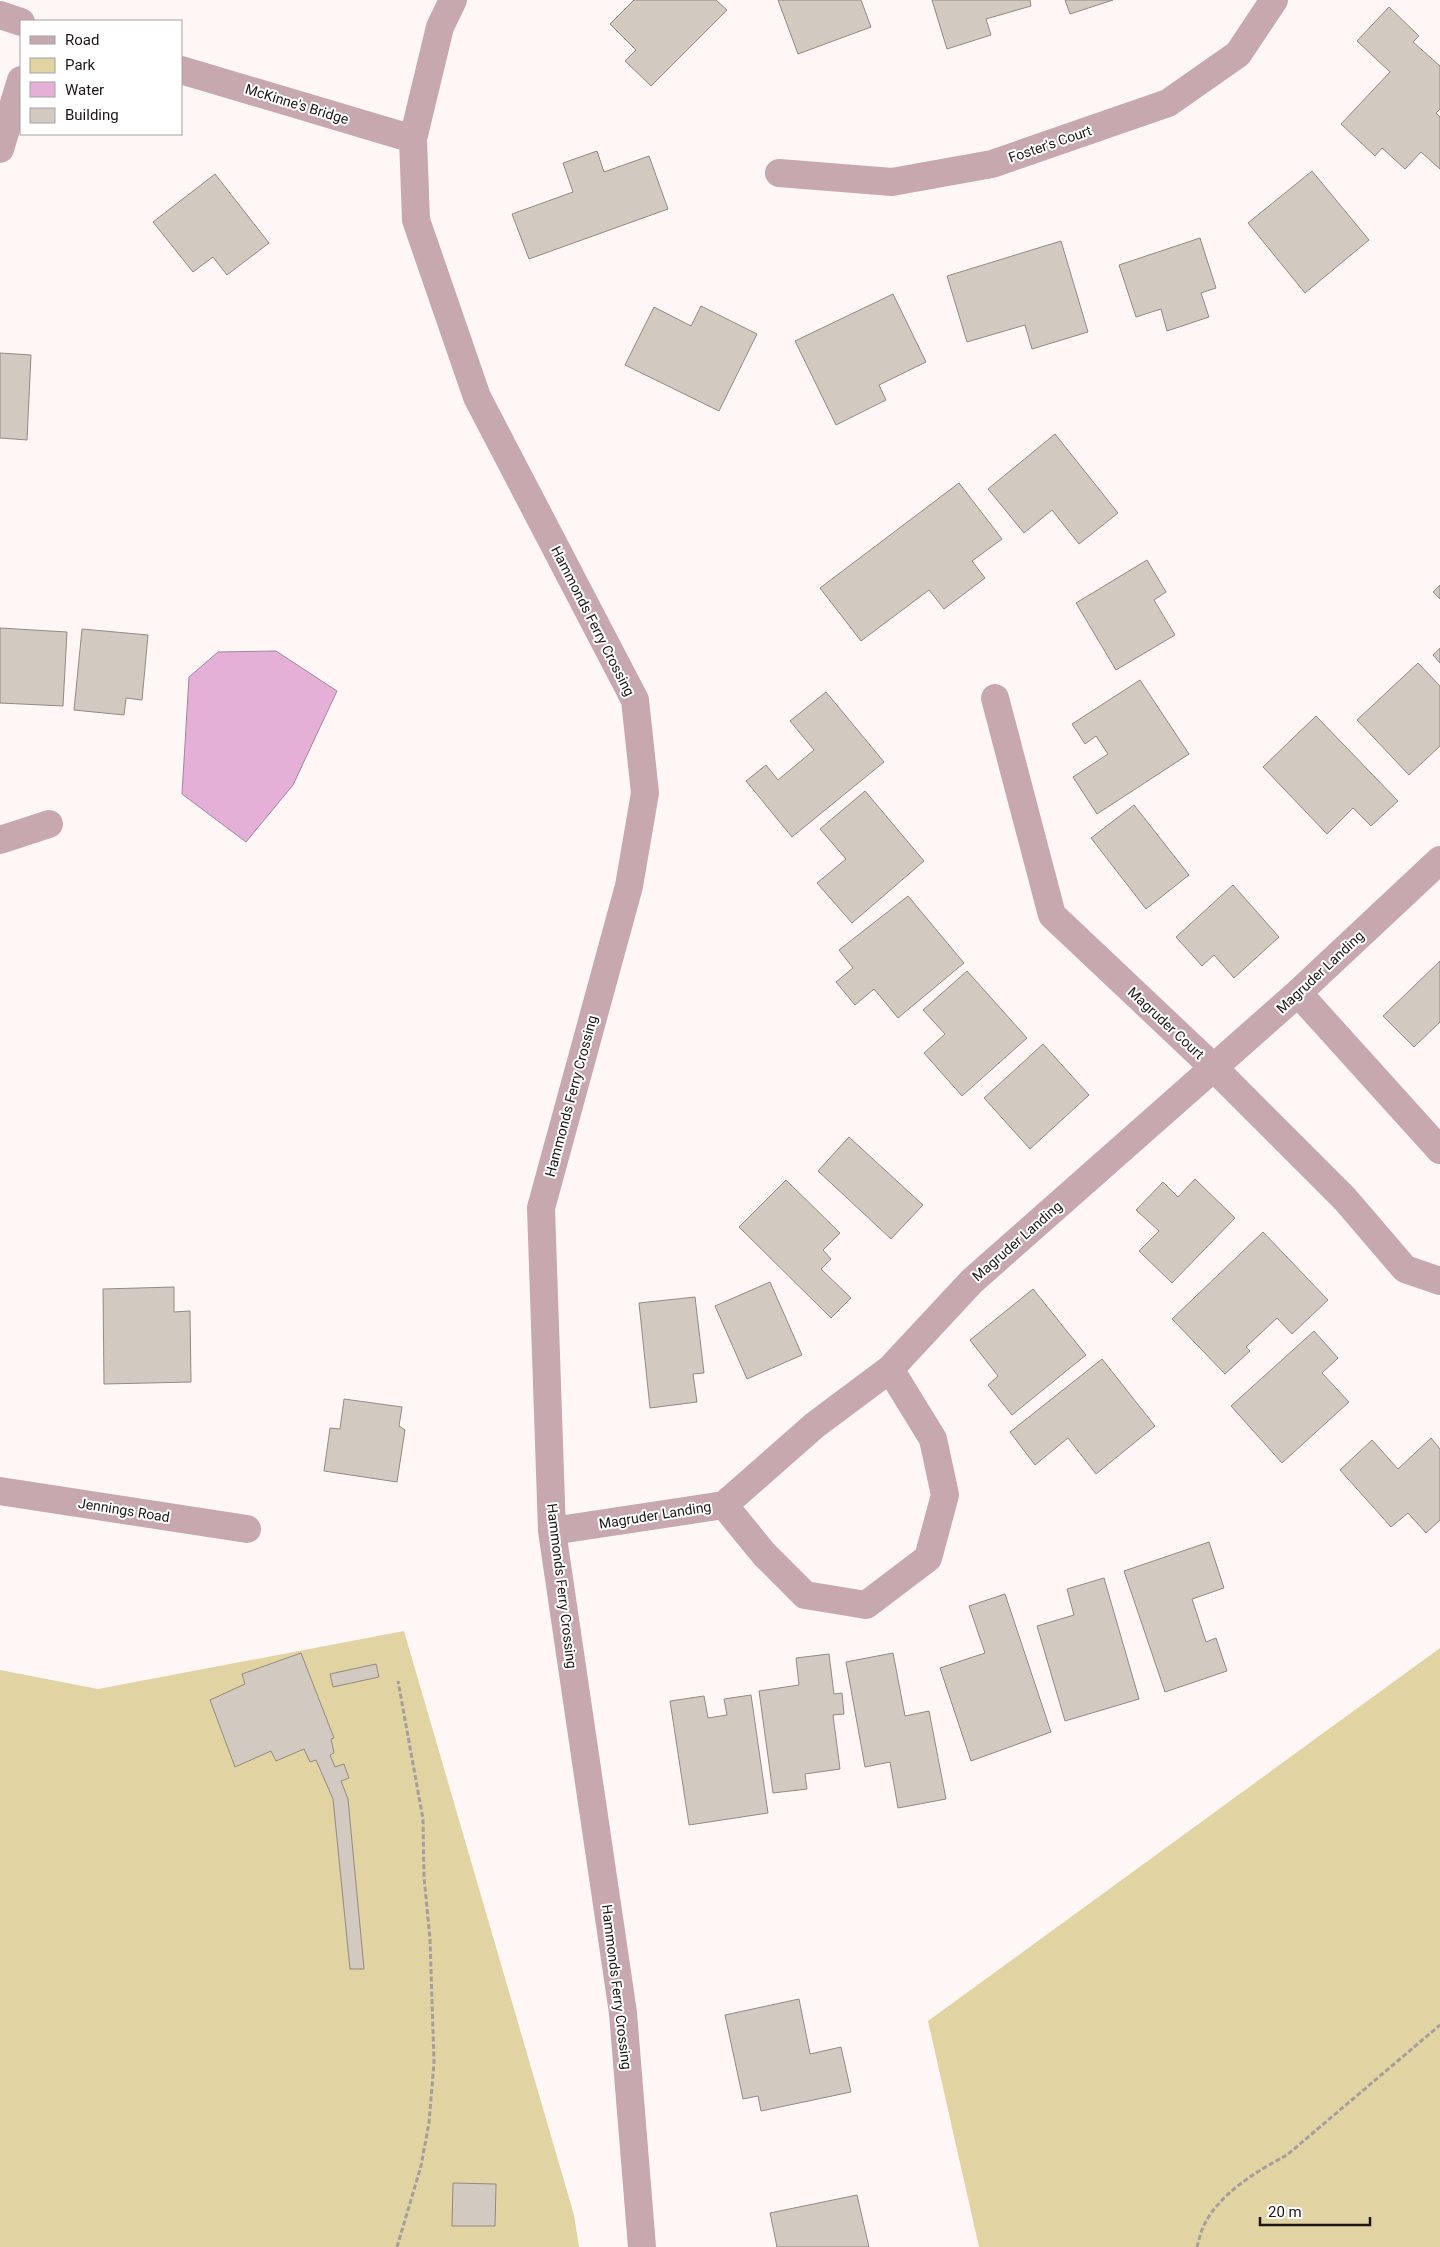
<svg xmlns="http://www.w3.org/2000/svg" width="1440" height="2247" font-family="Roboto,sans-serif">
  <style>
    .green { fill: #e1d3a2 }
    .water { fill: #e5b0d8; stroke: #a8829e }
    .building { fill: #d2c9c1; stroke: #928a82 }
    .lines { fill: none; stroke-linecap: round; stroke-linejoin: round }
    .path { stroke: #a59e9d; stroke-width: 3; stroke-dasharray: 5 2.5; stroke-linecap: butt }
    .street { stroke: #c7a8ae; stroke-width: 28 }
    .labels { text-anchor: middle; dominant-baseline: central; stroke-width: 4; stroke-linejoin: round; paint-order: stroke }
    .street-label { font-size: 14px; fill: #1b1615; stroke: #fff }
  </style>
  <rect width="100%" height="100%" fill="#fff7f5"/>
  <path class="green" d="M404,1631L574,2215L579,2247H0V1670L98,1689Z
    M1440,1648V2247H979L928,2021Z"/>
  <path class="water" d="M276,651L337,691L293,785L246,842L182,794L189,677L218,652Z"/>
  <path class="building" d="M634,0H716L727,10L651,86L625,61L636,50L610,24Z
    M778,0H861L871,27L798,54Z
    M932,0H1030L1031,6L986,19L991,35L947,49Z
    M1065,0H1113L1070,14Z
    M1389,7L1419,36L1413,42L1440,66V109L1436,113L1440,117V169L1421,152L1405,169L1382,148L1375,156L1341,124L1390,72L1357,41Z
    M597,151L604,172L649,156L668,209L529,259L512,214L573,192L563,163Z
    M1312,171L1369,240L1305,293L1248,223Z
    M215,174L269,243L227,275L213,257L193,272L153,222Z
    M1200,238L1216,288L1201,293L1209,317L1167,331L1161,309L1136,317L1119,265Z
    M1061,241L1088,332L1032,349L1025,325L967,342L947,276Z
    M893,294L926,362L879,385L886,400L836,425L795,341Z
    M701,306L757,334L719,411L625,365L654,307L691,326Z
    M0,353L31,355L27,440L0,438Z
    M1055,434L1118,513L1079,544L1052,510L1024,533L988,489Z
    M959,483L1002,539L972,561L985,578L944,609L929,590L861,641L820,588Z
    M1147,560L1166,592L1154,600L1175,635L1116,670L1076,603Z
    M1440,585V599L1433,592Z
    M0,628L67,632L63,706L0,703Z
    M82,629L148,635L142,700L126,698L124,715L74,710Z
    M1440,648V663L1433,655Z
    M1418,663L1440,686V746L1409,775L1357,720Z
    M1140,680L1189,754L1097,814L1073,777L1108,754L1096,736L1085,744L1072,724Z
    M826,692L884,762L792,837L746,781L766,765L778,780L814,750L790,721Z
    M1316,716L1398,801L1371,826L1353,808L1327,834L1263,767Z
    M865,791L924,861L852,923L817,883L846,859L820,829Z
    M1134,805L1189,875L1146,909L1091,838Z
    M1233,885L1279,937L1234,978L1214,955L1202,966L1176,937Z
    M908,896L964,963L898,1018L874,989L855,1005L836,982L853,968L839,950Z
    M1440,961V1022L1414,1047L1383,1016Z
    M967,971L1027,1038L962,1096L924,1053L945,1034L923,1010Z
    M1043,1044L1089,1095L1030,1149L984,1098Z
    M849,1137L923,1205L891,1239L818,1171Z
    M1195,1179L1235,1218L1172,1283L1139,1251L1159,1231L1136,1210L1163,1182L1178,1197Z
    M786,1180L840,1233L823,1250L831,1259L821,1269L851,1298L831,1318L739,1227Z
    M1263,1232L1328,1300L1292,1334L1277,1318L1246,1347L1250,1351L1225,1374L1172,1319Z
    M770,1282L802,1355L747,1379L715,1306Z
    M174,1287V1312L190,1311L191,1382L104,1384L103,1289Z
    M1033,1289L1086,1355L1012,1415L988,1385L998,1376L970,1340Z
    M695,1297L704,1373L693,1374L697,1402L650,1408L639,1303Z
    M1314,1331L1338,1358L1322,1373L1349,1402L1282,1463L1231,1406Z
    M1102,1359L1155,1426L1096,1474L1068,1438L1035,1465L1010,1432Z
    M344,1399L402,1407L399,1426L405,1430L397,1482L324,1471L330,1428L340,1429Z
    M1431,1438L1440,1449V1520L1426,1533L1408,1513L1391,1527L1340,1470L1372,1440L1398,1469Z
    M1209,1542L1224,1588L1192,1599L1206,1642L1216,1638L1227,1671L1165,1692L1124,1571Z
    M1104,1578L1139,1699L1065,1721L1037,1626L1074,1615L1067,1589Z
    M1005,1594L1051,1732L971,1761L940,1668L985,1653L969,1606Z
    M301,1653L334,1738L331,1739L334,1753L330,1755L335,1767L344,1764L349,1778L341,1781L348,1799L364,1969H350L333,1799L316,1760L310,1762L304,1749L276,1761L271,1751L235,1767L210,1700L245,1684L242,1674Z
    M893,1653L905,1716L929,1711L946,1799L898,1808L890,1762L865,1767L846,1662Z
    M829,1654L834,1694L842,1693L844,1714L833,1715L840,1769L805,1774L807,1789L773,1793L759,1691L799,1685L796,1658Z
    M376,1664L379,1677L333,1687L330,1674Z
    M751,1695L768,1813L689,1825L670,1701L704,1696L708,1718L727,1715L724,1699Z
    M799,1999L810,2054L841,2047L851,2092L761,2111L758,2096L743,2099L725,2015Z
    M453,2183L496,2184L495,2226H452Z
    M857,2195L869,2247H777L770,2213Z"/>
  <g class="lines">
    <path class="path" d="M397,2247L421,2166L429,2123L434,2062L430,1939L424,1877L423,1819L398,1681
      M1197,2247C1199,2240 1201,2231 1204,2225C1220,2193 1257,2171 1287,2155L1440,2025"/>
    <path class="street" d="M453,0L440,27L413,139L416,220L477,397L635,700L645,793L629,886L541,1208L552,1531L623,2013L642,2247
      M0,15L21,22
      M181,70L413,139
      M0,149L21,80
      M779,173L892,182L992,164L1168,103L1238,54L1274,0
      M995,698L1052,915L1214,1068L1345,1199L1405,1269L1440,1281
      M0,840L49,824
      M1298,993L1440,1150
      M0,1491L247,1529
      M724,1505L764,1554L805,1595L866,1605L928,1558L945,1495L933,1439L890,1369
      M552,1531L724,1505L815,1425L890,1369L972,1281L1298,993L1440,860"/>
  </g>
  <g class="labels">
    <g class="street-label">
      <text transform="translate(297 104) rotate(17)">McKinne's Bridge</text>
      <text transform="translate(1050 144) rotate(-19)">Foster's Court</text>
      <text transform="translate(593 621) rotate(63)">Hammonds Ferry Crossing</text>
      <text transform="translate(1320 972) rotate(-43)">Magruder Landing</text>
      <text transform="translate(1166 1023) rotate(43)">Magruder Court</text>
      <text transform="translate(571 1096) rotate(-75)">Hammonds Ferry Crossing</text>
      <text transform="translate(1017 1241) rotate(-41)">Magruder Landing</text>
      <text transform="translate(124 1510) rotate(9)">Jennings Road</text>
      <text transform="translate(655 1515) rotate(-9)">Magruder Landing</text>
      <text transform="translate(562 1586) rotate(83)">Hammonds Ferry Crossing</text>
      <text transform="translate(617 1987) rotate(83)">Hammonds Ferry Crossing</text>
    </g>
  </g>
  <rect x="20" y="20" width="162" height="115" fill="#ffffff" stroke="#a4a2a1"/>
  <rect x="30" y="36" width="25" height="8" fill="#c7a8ae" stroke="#a4a2a1"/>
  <text x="65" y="45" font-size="15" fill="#1b1615">Road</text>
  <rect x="30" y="58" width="25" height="15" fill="#e1d3a2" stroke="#a4a2a1"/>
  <text x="65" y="70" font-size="15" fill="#1b1615">Park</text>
  <rect x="30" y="82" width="25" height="15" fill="#e5b0d8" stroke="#a4a2a1"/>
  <text x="65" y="95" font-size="15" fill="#1b1615">Water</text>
  <rect x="30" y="108" width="25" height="15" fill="#d2c9c1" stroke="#a4a2a1"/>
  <text x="65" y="120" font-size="15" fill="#1b1615">Building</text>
  <path d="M1260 2217v8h110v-8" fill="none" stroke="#1b1615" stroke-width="2.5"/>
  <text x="1268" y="2217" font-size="15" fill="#1b1615" stroke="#ffffff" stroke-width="4" paint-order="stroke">20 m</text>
</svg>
